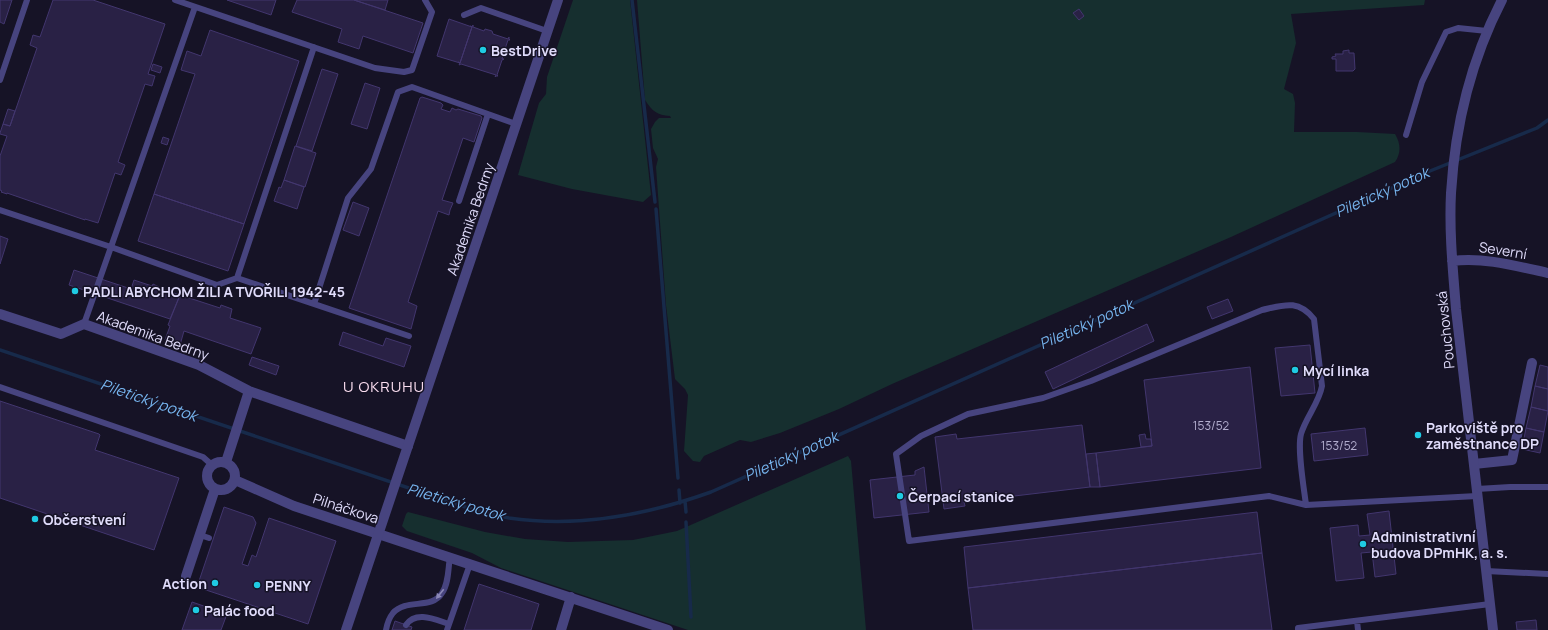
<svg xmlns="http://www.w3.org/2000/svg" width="1548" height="630" font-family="Manrope,sans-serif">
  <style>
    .green { fill: #162f2f }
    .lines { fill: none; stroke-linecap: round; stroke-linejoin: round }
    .stream { stroke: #172a4a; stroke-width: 3.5 }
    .building { fill: #292145; stroke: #42366e }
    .service { stroke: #47447f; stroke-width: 6 }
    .minor { stroke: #47447f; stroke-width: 10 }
    .tertiary { stroke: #47447f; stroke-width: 10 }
    .oneway { fill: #8c88b7 }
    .poi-dot { fill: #1fcbe3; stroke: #161326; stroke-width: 1.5 }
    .labels { text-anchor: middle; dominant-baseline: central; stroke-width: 3; stroke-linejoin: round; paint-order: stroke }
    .number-label { font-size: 12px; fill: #b2adce }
    .poi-label { font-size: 14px; font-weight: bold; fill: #e0dcfb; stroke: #161326; text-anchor: start }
    .street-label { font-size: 14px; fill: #e0dcfb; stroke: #161326 }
    .water-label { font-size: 15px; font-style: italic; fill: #76b4ee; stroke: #161326 }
    .neighbourhood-label { font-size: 15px; letter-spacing: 1px; fill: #fbdef0; stroke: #161326 }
  </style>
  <rect width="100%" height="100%" fill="#161326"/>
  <path class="green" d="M573,0H630L651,195L643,202L572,189L518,175L539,103L546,94L547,77Z
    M637,0H1425L1424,5L1291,14L1296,43L1284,89L1293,94L1295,103L1294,132H1357L1395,134C1401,144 1401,153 1395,162L1231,237L892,384L839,409L780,433L751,442L740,440L704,456L700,462L693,461L684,451L688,395L685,389L675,379L666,305L656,167L658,159L653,148L651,129L655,122L659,118H671L670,116C657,115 652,111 645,100Z
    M848,456L851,461L866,630H688L501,568L472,553L407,531L402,526L406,514L408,512L485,532L525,539L568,542L633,540L677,531Z"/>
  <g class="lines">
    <path class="stream" d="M632,0L655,202
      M656,209L678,478
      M0,350L468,508C481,511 495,515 509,518C577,528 647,515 711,492L1430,171L1537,128L1548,120
      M679,490L680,503
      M685,501L686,512
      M686,522L691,617"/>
  </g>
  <path class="building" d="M0,0H12L4,24L0,22Z
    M53,0H93L165,24L148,74L155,76L152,86L145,84L118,162L125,165L121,175L115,173L98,223L85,219V220L7,193V194L1,192L2,191L0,190V156L7,136L0,134V133L3,124L10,126L37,48L30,45L33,35L40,37Z
    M227,0H276L271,15Z
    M297,0H354L423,23L413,53L363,36L359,49L338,42L342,29L292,12Z
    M354,0H388L385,10Z
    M1079,9L1084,16L1079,20L1073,13Z
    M449,19L472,27L460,63L437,56Z
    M473,25V27L484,31L485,29L492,31L493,34L508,39L509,37V39L510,40H508L503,55L505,57L503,56L502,59H504L502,60L497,75L498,76H496L495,77L496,75L461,64L459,65L460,63L458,62L460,63L472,27L470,26L472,27Z
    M210,30L299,61L244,224L154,194L195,74L181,70L187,51L201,56Z
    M1349,50V53H1354L1355,69L1353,71H1336V59H1332V57L1336,56L1335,54H1343V51Z
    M153,64L162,67L160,73L151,70Z
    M322,69L338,74L312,151L296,146Z
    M365,83L380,88L367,129L351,124Z
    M422,97L441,103L443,105L441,109L450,112L452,108L456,110L458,109L481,116L482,118L474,142L463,138L442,200L453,203L450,210L449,215L438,211L408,302L417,306L411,329L349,308L420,98Z
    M8,109L15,111L10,126L3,124Z
    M163,137L169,139L167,145L161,143Z
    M295,146L316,153L305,187L284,180Z
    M284,180L304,187L297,209L274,201L279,187L281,188Z
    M154,194L244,224L228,271L138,241Z
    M353,202L369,208L359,236L343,230Z
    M0,236L8,239L0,264Z
    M74,270L131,289L134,280L152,286L153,284L159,287V288L180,295L170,319L69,285Z
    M180,295L220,308L221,305L232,309L230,318L261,328L251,354L184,331L180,345L165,340L170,326L168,325Z
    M1228,299L1233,311L1212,319L1207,307Z
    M1147,324L1154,341L1053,389L1045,372Z
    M343,332L383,346L386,338L411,346L404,367L339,345Z
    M1310,345L1315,393L1281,396L1275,348Z
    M252,357L279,366L276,375L249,365Z
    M1540,365L1548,367V389L1535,386Z
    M1250,367L1261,468L1100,487L1096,453L1152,446L1144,380Z
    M1535,386L1548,389V411L1531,407Z
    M0,401L99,434L100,435L95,450L179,478L154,550L0,498Z
    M1531,407L1548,411L1544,432L1526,428Z
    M1082,425L1090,487L964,502L965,506L944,509L935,437L956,434L957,439Z
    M1365,428L1368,455L1314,461L1311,434Z
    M1526,428L1544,432L1540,453L1522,449Z
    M1145,434L1146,439H1151L1152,446L1141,447L1139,435Z
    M1096,453L1100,487H1090L1086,454Z
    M924,467L929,512L874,518L870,480L915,475V471Z
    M224,507L253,517L256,523L242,564L248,566L252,555L256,557L269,518L336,541L308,624L197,587Z
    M1389,511L1396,574L1375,577L1372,552L1361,553L1364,578L1336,581L1330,528L1358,525L1359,536L1370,535L1367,514Z
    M1257,512L1262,553L968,588L964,547Z
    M1262,553L1272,630H973L968,588Z
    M479,584L539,604L531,630H464Z
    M192,602L227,614L221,630H182Z
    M1536,620L1537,630H1517L1516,622Z
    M395,621L412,627L411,630H392Z"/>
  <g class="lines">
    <path class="service" d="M175,0L375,68L404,72L412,70L432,12L425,0
      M195,7L111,247L217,285L237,278L409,336
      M464,15L481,8L547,31
      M0,80L27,0
      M1406,135L1422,82L1446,32L1458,28L1487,31
      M459,201L488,114
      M0,210L111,247L84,324
      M237,278L314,47
      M314,304L348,198L371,169L398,92L412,87L516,124
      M0,387L203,457L212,465
      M1477,489L1510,487H1548
      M1306,505C1304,488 1297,449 1301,434C1306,417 1319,403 1322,386L1314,319C1298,299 1284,305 1262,310L1091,381L1043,398L968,414L921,436L896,454L909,541L1269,496L1306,505L1477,496
      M200,535L209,538
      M1486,571L1548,574
      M1357,621L1358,630
      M406,625C416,610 436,620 449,624
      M386,630C387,624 389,618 393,613C406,598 432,610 442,593C449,583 448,568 450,557
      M447,630L470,564
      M1298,630V628L1490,604"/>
    <path class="minor" d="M0,314L61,334L84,324L199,365L249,391L408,446
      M207 476a14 14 0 1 1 28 0a14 14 0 1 1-28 0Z
      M226,462L249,391
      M1474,464L1512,460L1532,363
      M235,480L294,506L668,630
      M186,576L215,489
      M561,630L571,597"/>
    <path class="tertiary" d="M1452,261C1485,257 1516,266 1548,273
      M346,630L558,0
      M1493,630L1456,309C1453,271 1449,232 1451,193C1455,127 1471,60 1502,0"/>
  </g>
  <defs><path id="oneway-solid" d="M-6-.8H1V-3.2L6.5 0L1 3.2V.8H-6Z"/></defs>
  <use class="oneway" href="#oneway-solid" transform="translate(440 594) rotate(128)"/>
  <g class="poi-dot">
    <circle cx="483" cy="50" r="4"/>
    <circle cx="75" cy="291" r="4"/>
    <circle cx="1295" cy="370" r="4"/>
    <circle cx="1418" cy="435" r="4"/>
    <circle cx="900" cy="496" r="4"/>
    <circle cx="35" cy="519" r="4"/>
    <circle cx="1363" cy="544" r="4"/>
    <circle cx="215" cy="583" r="4"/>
    <circle cx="257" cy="585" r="4"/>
    <circle cx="196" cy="610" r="4"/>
  </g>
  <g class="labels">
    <g class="number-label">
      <text x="1211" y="425">153/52</text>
      <text x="1339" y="445">153/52</text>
    </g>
    <g class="poi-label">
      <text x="491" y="50">BestDrive</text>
      <text x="83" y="291">PADLI ABYCHOM ŽILI A TVOŘILI 1942-45</text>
      <text x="1303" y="370">Mycí linka</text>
      <text x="1426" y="427">Parkoviště pro<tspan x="1426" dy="16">zaměstnance DP</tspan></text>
      <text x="908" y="496">Čerpací stanice</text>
      <text x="43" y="519">Občerstvení</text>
      <text x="1371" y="536">Administrativní<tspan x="1371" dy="16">budova DPmHK, a. s.</tspan></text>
      <text x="207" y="583" text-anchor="end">Action</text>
      <text x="265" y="585">PENNY</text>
      <text x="204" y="610">Palác food</text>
    </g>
    <g class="street-label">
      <text transform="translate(470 219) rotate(-71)">Akademika Bedrny</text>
      <text transform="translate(1503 250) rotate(9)">Severní</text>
      <text transform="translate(1445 330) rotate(-96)">Pouchovská</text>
      <text transform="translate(153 335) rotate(20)">Akademika Bedrny</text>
      <text transform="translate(346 508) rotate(18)">Pilnáčkova</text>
    </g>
    <g class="water-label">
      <text transform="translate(1382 192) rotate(-24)">Piletický potok</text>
      <text transform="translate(1086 324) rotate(-24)">Piletický potok</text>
      <text transform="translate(149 400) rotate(19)">Piletický potok</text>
      <text transform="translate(791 456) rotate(-24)">Piletický potok</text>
      <text transform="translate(456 502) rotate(16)">Piletický potok</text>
    </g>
    <g class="neighbourhood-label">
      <text x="384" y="386">U OKRUHU</text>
    </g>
  </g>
</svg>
